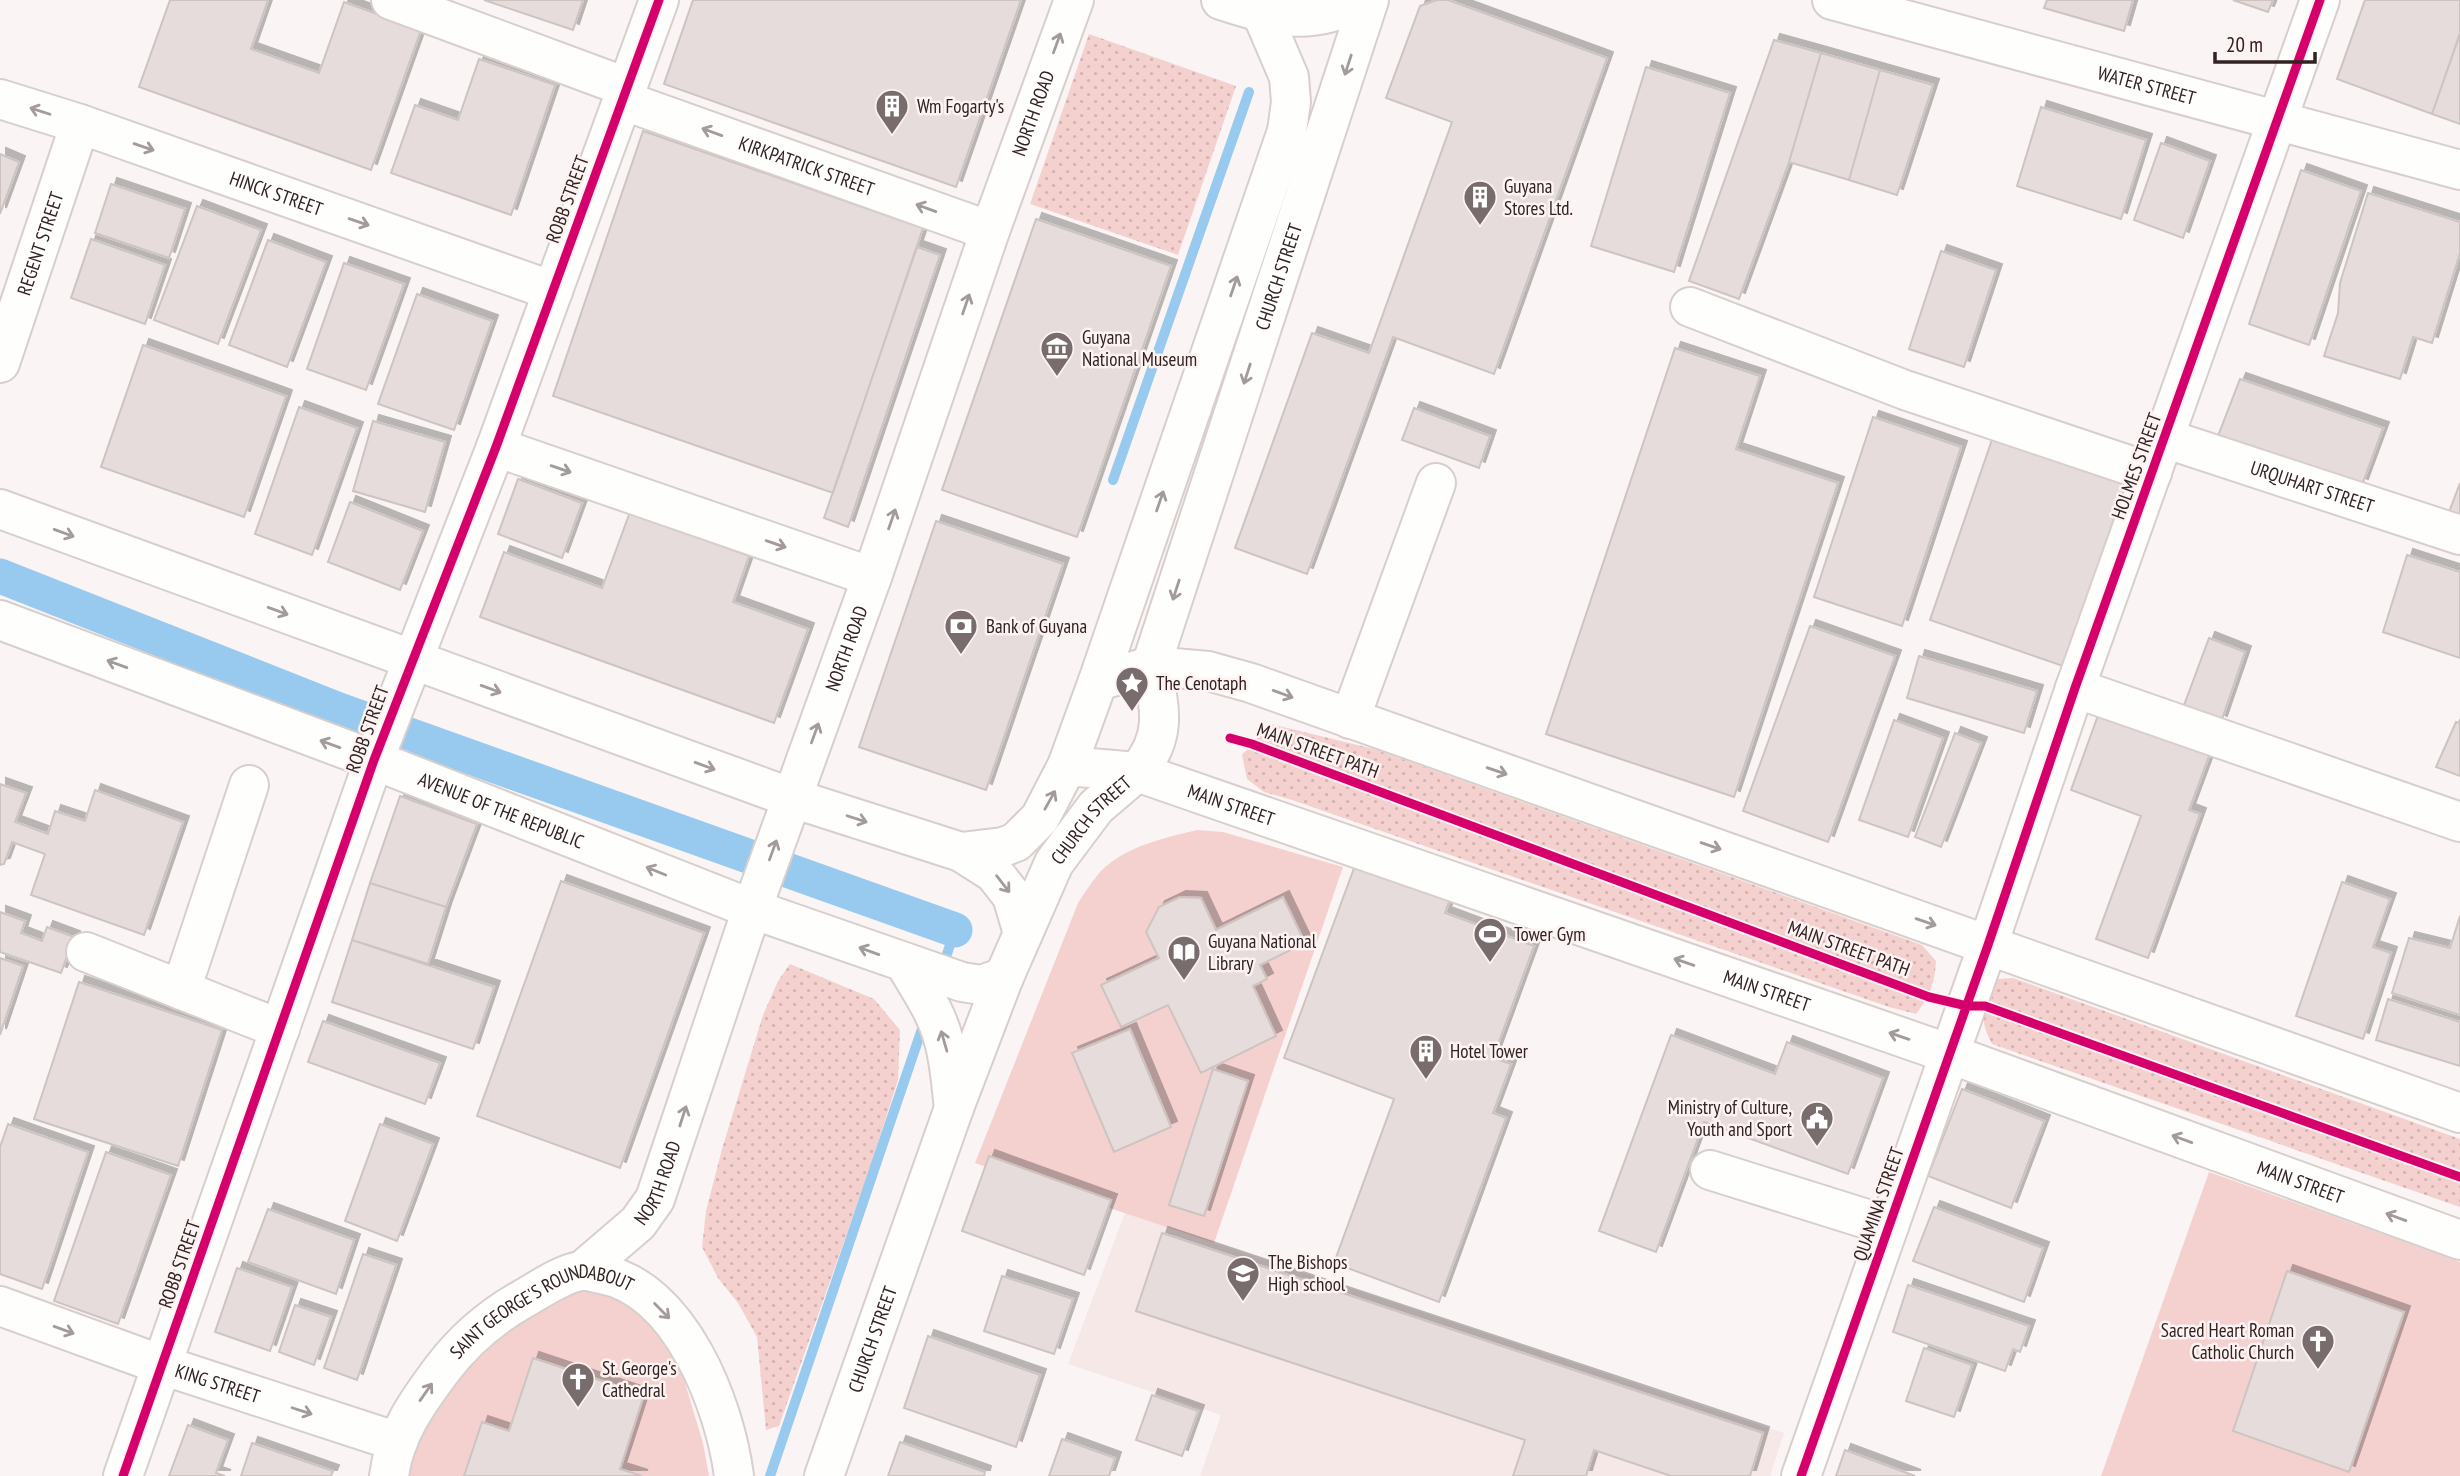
<svg xmlns="http://www.w3.org/2000/svg" width="2460" height="1476" font-family="'PT Sans Narrow',sans-serif">
  <style>
    .built { fill: #f6e8e7 }
    .grass { fill: url(#grass-dots) }
    .garden { fill: #f4d1cf; fill-rule: evenodd }
    .lines { fill: none; stroke-linecap: round; stroke-linejoin: round }
    .stream { stroke: #97caee; stroke-width: 10 }
    .canal { stroke: #97caee; stroke-width: 35 }
    .building { fill: #e6dcdb; stroke: #cdc4c2; stroke-width: 2; filter: url(#shadow) }
    .minor-casing { stroke: #d8cfcd; stroke-width: 42 }
    .major-casing { stroke: #d8cfcd; stroke-width: 42 }
    .minor { stroke: #fefefd; stroke-width: 38 }
    .major { stroke: #fefefd; stroke-width: 38 }
    .cycleway-casing { stroke: #fcf3f2; stroke-width: 13 }
    .cycleway { stroke: #d6006c; stroke-width: 9 }
    .oneway { stroke: #a29b9a }
    .labels { text-anchor: middle; dominant-baseline: central; stroke-width: 5; stroke-linejoin: round; paint-order: stroke }
    .street-label { font-size: 19px; fill: #322222; stroke: #fcf3f2 }
    .poi-label { font-size: 19px; fill: #322222; stroke: #fcf3f2; text-anchor: start }
  </style>
  <defs>
    <pattern id="grass-dots" width="8" height="8" patternUnits="userSpaceOnUse" patternTransform="scale(1.75)"><rect width="8" height="8" fill="#f4d1cf"/><path d="M2 2h.1M6 6h.1" fill="none" stroke="#d2b3b1" stroke-width="1.8" stroke-linecap="round"/></pattern>
    <filter id="shadow"><feDropShadow dx="6" dy="-6" stdDeviation="0" flood-color="#0004"/></filter>
  </defs>
  <rect width="100%" height="100%" fill="#faf5f4"/>
  <path class="built" d="M1125,1213L1784,1433L1770,1476H1200L1221,1415L1068,1364Z"/>
  <path class="grass" d="M1089,34L1236,86L1178,255L1030,204Z
    M1271,724L1374,749L1922,945L1936,961C1935,983 1929,997 1916,1014L1889,1007L1292,800L1264,792L1247,779L1242,755Z
    M790,964L874,999L900,1030L898,1080L871,1165L779,1426L766,1430L757,1337L738,1303L718,1278L702,1247L706,1211L722,1149L763,1015L778,981Z
    M2013,978L2460,1139V1207L1992,1044C1977,1015 1984,1007 1996,979Z"/>
  <path class="garden" d="M1197,830L1223,832L1343,867L1214,1243L975,1163L1078,903C1085,892 1092,881 1101,871C1126,846 1164,838 1197,830Z
    M2209,1172L2460,1262V1476H2101ZM2287,1272L2348,1471L2233,1431Z
    M585,1290L621,1296L663,1332L682,1373L703,1443L709,1476H642L620,1469L533,1359L509,1431L464,1476H406L409,1461L432,1409L463,1365L545,1299Z"/>
  <g class="lines">
    <path class="stream" d="M1113,480L1249,92
      M943,966L955,930
      M770,1476L925,1020"/>
    <path class="canal" d="M0,576L339,710L955,930"/>
  </g>
  <path class="building" d="M170,0H268L251,49L319,73L344,2L421,30L371,170L139,87Z
    M484,0H583L573,30Z
    M693,0H1021L956,187L664,84Z
    M1437,0H1448L1607,58L1494,374L1393,337L1307,574L1235,548L1312,333L1369,353L1452,122L1386,98L1420,6Z
    M2047,0H2133L2124,31L2044,8Z
    M2233,0H2273L2268,12Z
    M2365,0H2460V33L2432,114L2337,79Z
    M2460,34V124L2432,114Z
    M1774,40L1821,53L1789,162L1739,299L1689,281Z
    M1821,53L1880,70L1849,180L1789,162Z
    M479,59L555,85L511,215L391,173L415,105L458,120Z
    M1646,67L1730,93L1674,272L1591,246Z
    M1880,70L1933,85L1897,195L1849,180Z
    M2041,107L2146,140L2121,219L2017,186Z
    M643,131L923,228L833,493L553,396Z
    M2161,143L2210,161L2183,238L2134,220Z
    M0,154L19,162L0,214Z
    M2301,170L2361,191L2309,345L2249,324Z
    M111,184L185,209L169,258L95,233Z
    M2368,193L2460,222V253L2432,343L2413,337L2400,379L2324,356L2338,313L2340,283Z
    M197,206L261,230L218,344L154,320Z
    M1036,219L1171,266L1077,537L942,490Z
    M91,239L165,265L145,324L71,298Z
    M268,240L326,262L287,367L229,345Z
    M917,247L940,255L848,527L824,518Z
    M1941,251L1996,270L1964,367L1909,349Z
    M344,263L404,284L366,390L307,369Z
    M417,294L492,321L454,430L378,404Z
    M143,345L286,396L244,517L101,467Z
    M1675,348L1760,376L1736,449L1838,483L1734,797L1546,734Z
    M2240,379L2383,428L2362,485L2218,436Z
    M299,407L357,428L312,555L255,534Z
    M1414,408L1490,436L1479,468L1402,440Z
    M1873,417L1961,447L1902,626L1814,597Z
    M373,421L445,442L425,512L353,491Z
    M1996,428L2129,475L2063,666L1930,620Z
    M518,479L582,503L562,558L498,534Z
    M2460,483V524L2446,520Z
    M350,502L423,531L400,590L328,562Z
    M630,512L749,556L733,602L808,629L774,723L480,617L504,552L602,588Z
    M936,521L1063,564L986,790L859,747Z
    M2407,555L2460,572V658L2383,632Z
    M1810,626L1895,656L1828,842L1743,811Z
    M2209,638L2245,652L2221,722L2183,708Z
    M1919,656L2037,691L2024,733L1907,698Z
    M2101,707L2212,748L2189,810L2200,814L2148,958L2096,939L2141,816L2071,790Z
    M1894,720L1943,738L1908,837L1859,820Z
    M2456,722L2460,723V776L2436,767Z
    M1955,733L1981,743L1941,847L1915,837Z
    M0,784L26,793L15,822L48,834L55,811L85,821L95,790L183,822L144,935L31,895L45,854L12,842L4,864L0,865Z
    M400,796L477,824L446,907L370,883Z
    M1357,860L1451,896L1445,913L1534,946L1493,1058L1511,1064L1493,1113L1506,1118L1439,1302L1334,1263L1394,1099L1284,1058Z
    M561,881L704,933L620,1168L477,1116Z
    M2342,882L2390,899L2373,947L2391,953L2363,1039L2296,1016Z
    M370,883L446,907L428,964L352,940Z
    M1180,897L1201,898L1216,930L1283,897L1305,943L1260,965L1267,979L1253,986L1276,1036L1201,1073L1168,1005L1121,1027L1101,985L1159,958L1146,932L1159,907Z
    M0,912L25,921L21,933L42,941L47,927L74,937L61,973L0,952Z
    M2460,916V1015L2392,993L2409,938L2450,948Z
    M352,940L494,987L473,1049L332,1002Z
    M0,958L23,966L0,1035Z
    M79,982L222,1030L178,1166L34,1119Z
    M2388,999L2460,1022V1066L2376,1040Z
    M323,1021L440,1063L425,1104L308,1062Z
    M1130,1029L1171,1127L1114,1152L1072,1053Z
    M1671,1035L1775,1074L1787,1042L1883,1078L1848,1174L1704,1122L1656,1252L1599,1231Z
    M1213,1069L1248,1081L1204,1216L1169,1205Z
    M1962,1089L2044,1121L2011,1208L1928,1176Z
    M8,1124L88,1152L42,1289L0,1274V1147Z
    M380,1124L433,1144L397,1241L345,1221Z
    M106,1152L171,1175L118,1324L54,1301Z
    M989,1156L1111,1200L1084,1275L962,1231Z
    M1934,1207L2043,1248L2024,1302L1913,1261Z
    M268,1209L354,1240L336,1294L248,1262Z
    M1162,1233L1763,1433L1750,1476H1671L1594,1450L1586,1476H1513L1525,1440L1136,1311Z
    M363,1254L396,1265L357,1380L324,1368Z
    M237,1268L292,1287L270,1351L215,1332Z
    M2287,1271L2404,1312L2349,1472L2233,1431Z
    M1002,1276L1073,1299L1054,1354L984,1331Z
    M1908,1285L2029,1326L2020,1352L2013,1349L2005,1371L1893,1332Z
    M295,1305L331,1317L314,1365L279,1352Z
    M928,1336L1040,1375L1016,1447L904,1408Z
    M1924,1348L1972,1365L1954,1417L1906,1401Z
    M533,1358L644,1395L620,1469L642,1476H464L482,1422L509,1431Z
    M1152,1395L1198,1411L1182,1456L1136,1440Z
    M188,1425L228,1440L216,1473L225,1476H169Z
    M1062,1439L1115,1458L1109,1476H1049Z
    M900,1442L985,1472L984,1476H888Z
    M252,1443L333,1471L331,1476H241Z
    M1845,1450L1915,1476H1836Z"/>
  <g class="lines">
    <defs>
      <g id="minor">
        <path d="M391,0L626,87"/>
        <path d="M1221,0C1270,16 1311,28 1360,0"/>
        <path id="s1" d="M1832,0L2460,170"/>
        <path id="s2" d="M0,99L80,124L553,291"/>
        <path id="s3" d="M622,100L990,231"/>
        <path d="M1690,307L1905,390L2152,473"/>
        <path id="s4" d="M0,363L80,124"/>
        <path id="s5" d="M2164,438L2460,535"/>
        <path d="M496,447L872,577"/>
        <path d="M1098,681L1287,131L1291,102L1289,77L1262,14"/>
        <path d="M2075,688L2460,822"/>
        <path d="M1350,719L1436,483"/>
        <path id="s6" d="M1137,772C1168,737 1160,707 1151,666L1369,0"/>
        <path d="M86,952L280,1029"/>
        <path d="M181,990L249,785"/>
        <path d="M1710,1170L1889,1226"/>
        <path id="s7" d="M582,1271L638,1223L655,1199L752,909L872,577L990,231L1074,0"/>
        <path id="s8" d="M0,1306L162,1365L398,1442"/>
        <path d="M123,1476L374,760L496,447L659,0"/>
        <path id="s9" d="M389,1476C394,1434 419,1400 443,1368C466,1338 491,1317 523,1299C539,1290 562,1274 580,1271C587,1270 595,1273 601,1274C680,1288 725,1405 734,1476"/>
        <path id="s10" d="M824,1476L954,1108L1004,977"/>
        <path d="M1801,1476L1988,945L2075,688L2320,0"/>
      </g>
      <g id="major">
        <path d="M0,509L792,798L961,852L1003,847L1016,842L1040,818L1067,766L1098,681L1151,666L1208,671L1251,683L2460,1113"/>
        <path id="s11" d="M0,620L374,760L752,909L962,982L981,985L1004,977L1054,863L1096,807L1137,772"/>
        <path id="s12" d="M1067,766L1137,772L1950,1054L2460,1240"/>
        <path d="M961,852L994,873L1012,896L1023,933"/>
        <path d="M906,965C919,988 936,1011 943,1038C950,1060 951,1085 954,1108"/>
      </g>
    </defs>
    <use href="#minor" class="minor-casing"/>
    <use href="#major" class="major-casing"/>
    <use href="#minor" class="minor"/>
    <use href="#major" class="major"/>
    <defs>
      <path id="cycleway" d="M1230,738L1252,744L1929,997L1967,1006H1985L2460,1177
        M123,1476L374,760L496,447L659,0
        M1801,1476L1988,945L2075,688L2320,0"/>
    </defs>
    <use href="#cycleway" class="cycleway-casing"/>
    <use href="#cycleway" class="cycleway"/>
  </g>
  <defs><path id="oneway-shaft" d="M-6 0H5M1.5-3L5.5 0L1.5 3" fill="none" stroke-width="1.6" stroke-linecap="round" stroke-linejoin="round" transform="scale(1.75)"/></defs>
  <g class="oneway">
    <use href="#oneway-shaft" transform="translate(1057 43) rotate(-70)"/>
    <use href="#oneway-shaft" transform="translate(1348 65) rotate(108)"/>
    <use href="#oneway-shaft" transform="translate(40 111) rotate(-162)"/>
    <use href="#oneway-shaft" transform="translate(712 132) rotate(-160)"/>
    <use href="#oneway-shaft" transform="translate(144 147) rotate(19)"/>
    <use href="#oneway-shaft" transform="translate(926 208) rotate(-160)"/>
    <use href="#oneway-shaft" transform="translate(359 222) rotate(19)"/>
    <use href="#oneway-shaft" transform="translate(1234 286) rotate(-71)"/>
    <use href="#oneway-shaft" transform="translate(966 304) rotate(-71)"/>
    <use href="#oneway-shaft" transform="translate(1247 374) rotate(108)"/>
    <use href="#oneway-shaft" transform="translate(561 469) rotate(19)"/>
    <use href="#oneway-shaft" transform="translate(1160 501) rotate(-71)"/>
    <use href="#oneway-shaft" transform="translate(892 519) rotate(-71)"/>
    <use href="#oneway-shaft" transform="translate(64 533) rotate(20)"/>
    <use href="#oneway-shaft" transform="translate(776 544) rotate(19)"/>
    <use href="#oneway-shaft" transform="translate(1176 590) rotate(108)"/>
    <use href="#oneway-shaft" transform="translate(278 611) rotate(20)"/>
    <use href="#oneway-shaft" transform="translate(117 664) rotate(-160)"/>
    <use href="#oneway-shaft" transform="translate(491 689) rotate(20)"/>
    <use href="#oneway-shaft" transform="translate(1283 694) rotate(20)"/>
    <use href="#oneway-shaft" transform="translate(815 733) rotate(-70)"/>
    <use href="#oneway-shaft" transform="translate(330 744) rotate(-160)"/>
    <use href="#oneway-shaft" transform="translate(705 766) rotate(20)"/>
    <use href="#oneway-shaft" transform="translate(1497 771) rotate(19)"/>
    <use href="#oneway-shaft" transform="translate(1050 800) rotate(-61)"/>
    <use href="#oneway-shaft" transform="translate(857 819) rotate(18)"/>
    <use href="#oneway-shaft" transform="translate(1711 846) rotate(19)"/>
    <use href="#oneway-shaft" transform="translate(773 850) rotate(-70)"/>
    <use href="#oneway-shaft" transform="translate(656 871) rotate(-158)"/>
    <use href="#oneway-shaft" transform="translate(1003 884) rotate(52)"/>
    <use href="#oneway-shaft" transform="translate(1926 922) rotate(19)"/>
    <use href="#oneway-shaft" transform="translate(869 951) rotate(-160)"/>
    <use href="#oneway-shaft" transform="translate(1684 962) rotate(-161)"/>
    <use href="#oneway-shaft" transform="translate(1899 1036) rotate(-161)"/>
    <use href="#oneway-shaft" transform="translate(944 1041) rotate(-106)"/>
    <use href="#oneway-shaft" transform="translate(683 1116) rotate(-72)"/>
    <use href="#oneway-shaft" transform="translate(2182 1139) rotate(-160)"/>
    <use href="#oneway-shaft" transform="translate(2396 1217) rotate(-160)"/>
    <use href="#oneway-shaft" transform="translate(662 1311) rotate(45)"/>
    <use href="#oneway-shaft" transform="translate(64 1330) rotate(20)"/>
    <use href="#oneway-shaft" transform="translate(426 1392) rotate(-55)"/>
    <use href="#oneway-shaft" transform="translate(302 1411) rotate(18)"/>
  </g>
  <defs>
    <symbol id="building-pin" viewBox="-11 -11 22 30"><path d="M0 17L-7.5 6A9.5 9.5 0 1 1 7.5 6Z" fill="#786c6c" stroke="#fcf3f2"/><path d="M-4-6H4V6H1V3H-1V6H-4ZM-2.5-4.3h1.7v1.8h-1.7ZM.8-4.3h1.7v1.8H.8ZM-2.5-1h1.7V.8h-1.7ZM.8-1h1.7V.8H.8Z" fill="#fff"/></symbol>
    <symbol id="museum-pin" viewBox="-11 -11 22 30"><path d="M0 17L-7.5 6A9.5 9.5 0 1 1 7.5 6Z" fill="#786c6c" stroke="#fcf3f2"/><path d="M0-6L6-3V-2H-6V-3ZM-5-1h2V3h-2ZM-1-1h2V3h-2ZM3-1h2V3H3ZM-6 4H6V6H-6Z" fill="#fff"/></symbol>
    <symbol id="bank-pin" viewBox="-11 -11 22 30"><path d="M0 17L-7.5 6A9.5 9.5 0 1 1 7.5 6Z" fill="#786c6c" stroke="#fcf3f2"/><path d="M-6-4H6V4H-6ZM0-2.3a2.3 2.3 0 1 0 0 4.6a2.3 2.3 0 1 0 0-4.6Z" fill="#fff"/></symbol>
    <symbol id="sight-pin" viewBox="-11 -11 22 30"><path d="M0 17L-7.5 6A9.5 9.5 0 1 1 7.5 6Z" fill="#786c6c" stroke="#fcf3f2"/><path d="M0-6L1.8-2.2L6-1.7L2.9 1.2L3.7 5.4L0 3.3L-3.7 5.4L-2.9 1.2L-6-1.7L-1.8-2.2Z" fill="#fff"/></symbol>
    <symbol id="stadium-pin" viewBox="-11 -11 22 30"><path d="M0 17L-7.5 6A9.5 9.5 0 1 1 7.5 6Z" fill="#786c6c" stroke="#fcf3f2"/><path d="M0-5a6.5 5 0 1 0 0 10a6.5 5 0 1 0 0-10ZM-3.5-1.8h7v3.6h-7Z" fill="#fff"/></symbol>
    <symbol id="library-pin" viewBox="-11 -11 22 30"><path d="M0 17L-7.5 6A9.5 9.5 0 1 1 7.5 6Z" fill="#786c6c" stroke="#fcf3f2"/><path d="M-6-4Q-3-5.5-.7-3.5V5Q-3 3-6 4ZM6-4Q3-5.5 .7-3.5V5Q3 3 6 4Z" fill="#fff"/></symbol>
    <symbol id="civic-pin" viewBox="-11 -11 22 30"><path d="M0 17L-7.5 6A9.5 9.5 0 1 1 7.5 6Z" fill="#786c6c" stroke="#fcf3f2"/><path d="M-.6-6.5H3V-4.5H.6V-3L4-1V1h2V6H-6V1h2V-1L-.6-3ZM-1.2 2.5V6h2.4V2.5Z" fill="#fff"/></symbol>
    <symbol id="school-pin" viewBox="-11 -11 22 30"><path d="M0 17L-7.5 6A9.5 9.5 0 1 1 7.5 6Z" fill="#786c6c" stroke="#fcf3f2"/><path d="M0-5L7-2L0 1L-7-2ZM-4 1L0 2.5L4 1V4Q0 6-4 4Z" fill="#fff"/></symbol>
    <symbol id="church-pin" viewBox="-11 -11 22 30"><path d="M0 17L-7.5 6A9.5 9.5 0 1 1 7.5 6Z" fill="#786c6c" stroke="#fcf3f2"/><path d="M-1.2-6h2.4v3.5h3.3v2.4h-3.3V6h-2.4V-.1h-3.3v-2.4h3.3Z" fill="#fff"/></symbol>
  </defs>
  <g fill-rule="evenodd">
    <use href="#building-pin" x="873" y="87" width="38" height="52"/>
    <use href="#building-pin" x="1461" y="178" width="38" height="52"/>
    <use href="#museum-pin" x="1038" y="329" width="38" height="52"/>
    <use href="#bank-pin" x="942" y="607" width="38" height="52"/>
    <use href="#sight-pin" x="1113" y="664" width="38" height="52"/>
    <use href="#stadium-pin" x="1471" y="915" width="38" height="52"/>
    <use href="#library-pin" x="1165" y="933" width="38" height="52"/>
    <use href="#building-pin" x="1407" y="1032" width="38" height="52"/>
    <use href="#civic-pin" x="1798" y="1099" width="38" height="52"/>
    <use href="#school-pin" x="1224" y="1254" width="38" height="52"/>
    <use href="#church-pin" x="2299" y="1322" width="38" height="52"/>
    <use href="#church-pin" x="559" y="1360" width="38" height="52"/>
  </g>
  <g class="labels">
    <g class="street-label">
      <text stroke="none"><textPath href="#s1" startOffset="326">WATER STREET</textPath></text>
      <text stroke="none"><textPath href="#s7" startOffset="1253">NORTH ROAD</textPath></text>
      <text stroke="none"><textPath href="#s3" startOffset="196">KIRKPATRICK STREET</textPath></text>
      <text stroke="none"><textPath href="#s2" startOffset="292">HINCK STREET</textPath></text>
      <text transform="translate(567 199) rotate(-70)">ROBB STREET</text>
      <text stroke="none"><textPath href="#s4" startOffset="126">REGENT STREET</textPath></text>
      <text stroke="none"><textPath href="#s6" startOffset="522">CHURCH STREET</textPath></text>
      <text transform="translate(2136 466) rotate(-70)">HOLMES STREET</text>
      <text stroke="none"><textPath href="#s5" startOffset="156">URQUHART STREET</textPath></text>
      <text stroke="none"><textPath href="#s7" startOffset="686">NORTH ROAD</textPath></text>
      <text transform="translate(367 729) rotate(-70)">ROBB STREET</text>
      <text transform="translate(1318 750) rotate(20)">MAIN STREET PATH</text>
      <text stroke="none"><textPath href="#s12" startOffset="170">MAIN STREET</textPath></text>
      <text stroke="none"><textPath href="#s11" startOffset="536">AVENUE OF THE REPUBLIC</textPath></text>
      <text stroke="none"><textPath href="#s11" startOffset="1253">CHURCH STREET</textPath></text>
      <text transform="translate(1849 948) rotate(20)">MAIN STREET PATH</text>
      <text stroke="none"><textPath href="#s12" startOffset="737">MAIN STREET</textPath></text>
      <text stroke="none"><textPath href="#s7" startOffset="119">NORTH ROAD</textPath></text>
      <text stroke="none"><textPath href="#s12" startOffset="1304">MAIN STREET</textPath></text>
      <text transform="translate(1878 1204) rotate(-71)">QUAMINA STREET</text>
      <text transform="translate(179 1264) rotate(-71)">ROBB STREET</text>
      <text stroke="none"><textPath href="#s9" startOffset="243">SAINT GEORGE'S ROUNDABOUT</textPath></text>
      <text stroke="none"><textPath href="#s10" startOffset="145">CHURCH STREET</textPath></text>
      <text stroke="none"><textPath href="#s8" startOffset="231">KING STREET</textPath></text>
    </g>
    <g class="poi-label">
      <text x="917" y="106">Wm Fogarty's</text>
      <text x="1504" y="186">Guyana<tspan x="1504" dy="22">Stores Ltd.</tspan></text>
      <text x="1082" y="337">Guyana<tspan x="1082" dy="22">National Museum</tspan></text>
      <text x="986" y="626">Bank of Guyana</text>
      <text x="1156" y="683">The Cenotaph</text>
      <text x="1514" y="934">Tower Gym</text>
      <text x="1208" y="941">Guyana National<tspan x="1208" dy="22">Library</tspan></text>
      <text x="1450" y="1051">Hotel Tower</text>
      <text x="1792" y="1107" text-anchor="end">Ministry of Culture,<tspan x="1792" dy="22">Youth and Sport</tspan></text>
      <text x="1268" y="1262">The Bishops<tspan x="1268" dy="22">High school</tspan></text>
      <text x="2294" y="1330" text-anchor="end">Sacred Heart Roman<tspan x="2294" dy="22">Catholic Church</tspan></text>
      <text x="602" y="1368">St. George's<tspan x="602" dy="22">Cathedral</tspan></text>
    </g>
  </g>
  <path d="M2215 52v10h100v-10" fill="none" stroke="#322222" stroke-width="3.5"/>
  <text x="2226" y="52" font-size="21" fill="#322222" stroke="#fcf3f2" stroke-width="5" paint-order="stroke">20 m</text>
</svg>
